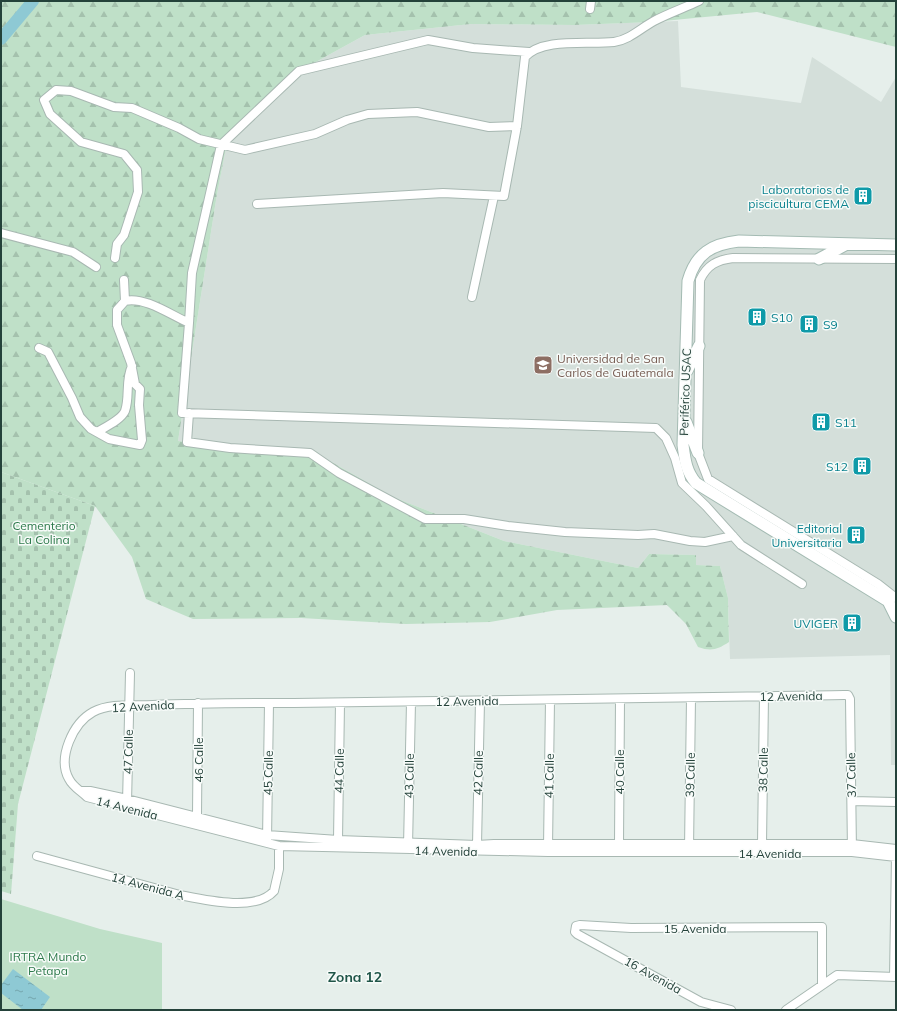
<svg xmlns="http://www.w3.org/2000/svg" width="897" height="1011" font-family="Mulish,sans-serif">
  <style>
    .built { fill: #d4dfda }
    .forest { fill: url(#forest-firs) }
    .cemetery { fill: url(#cemetery-stones) }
    .park { fill: #bfe0c8 }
    .water { fill: url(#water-ripples) }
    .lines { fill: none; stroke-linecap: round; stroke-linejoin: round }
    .river { stroke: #8ec9d4; stroke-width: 12 }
    .street-casing { stroke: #a8b8b2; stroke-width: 10 }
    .secondary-casing { stroke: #a4bbb3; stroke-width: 13 }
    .street { stroke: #fff; stroke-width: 8 }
    .secondary { stroke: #fff; stroke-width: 11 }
    .labels { text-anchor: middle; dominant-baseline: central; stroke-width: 3; stroke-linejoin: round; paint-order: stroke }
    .culture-label { font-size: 12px; fill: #0d838f; stroke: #f7fbf9; text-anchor: end }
    .education-label { font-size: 12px; fill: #785e54; stroke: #f7fbf9; text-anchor: start }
    .street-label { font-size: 12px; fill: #24423a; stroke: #f7fbf9 }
    .park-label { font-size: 12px; fill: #2d7a4b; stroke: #f7fbf9 }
    .quarter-label { font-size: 14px; font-weight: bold; fill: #1f5548; stroke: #f7fbf9 }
  </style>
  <defs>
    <pattern id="forest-firs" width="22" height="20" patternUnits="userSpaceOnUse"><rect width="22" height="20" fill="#bfe0c8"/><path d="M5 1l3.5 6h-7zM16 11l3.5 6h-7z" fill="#a4c1ad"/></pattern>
    <pattern id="cemetery-stones" width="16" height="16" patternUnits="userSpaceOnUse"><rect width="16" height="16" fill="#bfe0c8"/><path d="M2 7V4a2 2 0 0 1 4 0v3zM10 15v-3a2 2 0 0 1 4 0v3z" fill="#a4c1ad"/></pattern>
    <pattern id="water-ripples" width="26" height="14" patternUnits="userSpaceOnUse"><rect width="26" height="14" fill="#8ec9d4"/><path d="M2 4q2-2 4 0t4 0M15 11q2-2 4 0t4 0" fill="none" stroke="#74a5ad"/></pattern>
  </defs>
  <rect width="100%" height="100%" fill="#e6efeb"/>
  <path class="built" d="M678,21L681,87L801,103L812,57L881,102L896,77V765H891L890,655L730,659L728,598L720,566L696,565V555L649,554L638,568L504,541L393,497L328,460L178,441L217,194L228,138L283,80L365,35L471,24L574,25Z"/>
  <path class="forest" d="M1,1H896V47L757,12L653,22L574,25L471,24L365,35L283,80L228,138L217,194L178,441L328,460L393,497L504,541L638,568L649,554L696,555V565L720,566L728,598L729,642C718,649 712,652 698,647L686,624L667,605L557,610L490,622L406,624L301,618L193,619L146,599L132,557L95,506L1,472Z"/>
  <path class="cemetery" d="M1,472L95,506L18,804L11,894L1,891Z"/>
  <path class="park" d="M1,899L100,929L162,943V1010H1Z"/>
  <path class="water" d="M13,969L50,997L41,1010H23L1,993V985Z"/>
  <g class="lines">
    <path class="river" d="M1,39L33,1"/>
    <defs>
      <path id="street" d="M590,9L591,1
        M257,204L443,193L504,196L517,126L525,57C543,37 588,45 614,42C629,40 641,28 654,21C669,13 684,8 699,1
        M1,233L73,252L96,267
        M115,258L117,244L124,235L138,192L137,170L124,154L81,142L50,114L44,100L56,90L71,91L114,107L132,108L179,128L199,139L245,150L315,134L347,120L368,114L417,112L489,127L517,126
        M896,259L733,258C717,260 707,265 700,280L698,453L708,479L878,584L896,598
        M124,280L125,301C144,296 171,315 189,323L182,413L656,428L666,438L675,458L682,483L706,506L741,545L802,584
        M472,297L494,196
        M189,323L192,273L221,145L299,71L428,40L473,48L529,52
        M39,348L48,352L72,398L80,417L91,429L109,439L140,445L142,440L139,405L140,389L135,384L131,363L117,325V310L125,301
        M189,413L187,442L230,448L310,453L339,473L425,519H464L508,526L565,532L638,535L654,534L690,541L705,542L733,536
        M97,432C105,427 121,420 125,411C130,397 125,380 132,366
        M81,791H90L127,799L267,835L338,840L477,845L494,844H852L896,849
        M852,801L896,802
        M127,803L130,673
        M197,816L198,703
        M267,840L269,703
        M338,840L340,703
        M762,844L764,696
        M477,845L480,701
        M619,845L620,699
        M408,847L411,702
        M548,848L550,700
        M689,849L691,698
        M852,852L850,699L848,695H844C661,699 478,702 294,703C247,703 200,703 153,705C134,706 110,703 93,712C73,723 57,758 69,779C73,787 81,791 87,797L279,846L548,852H852L896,857
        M37,856L180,895C205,900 256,912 274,891L279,869V846
        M894,977L896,857
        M731,1010L701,1002L577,934L575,932L576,926L580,925L631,928L822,927V985
        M786,1010L837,975L896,977"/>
      <path id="secondary" d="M896,245L739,241C712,244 696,253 688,281L683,445C685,460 686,471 696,483L888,601L896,617
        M819,259L847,244
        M687,371L699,346
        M686,422L698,453"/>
    </defs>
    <use href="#street" class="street-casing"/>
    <use href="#secondary" class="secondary-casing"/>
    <use href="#street" class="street"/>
    <use href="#secondary" class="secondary"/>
  </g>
  <defs>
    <symbol id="building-square" viewBox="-11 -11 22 22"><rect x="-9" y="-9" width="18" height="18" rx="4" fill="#0f9aa8" stroke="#f7fbf9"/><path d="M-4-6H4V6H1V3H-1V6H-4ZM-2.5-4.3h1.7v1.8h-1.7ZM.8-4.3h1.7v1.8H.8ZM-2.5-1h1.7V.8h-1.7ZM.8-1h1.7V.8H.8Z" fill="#fff"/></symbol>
    <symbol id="university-square" viewBox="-11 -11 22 22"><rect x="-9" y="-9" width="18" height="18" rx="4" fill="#8d6e63" stroke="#f7fbf9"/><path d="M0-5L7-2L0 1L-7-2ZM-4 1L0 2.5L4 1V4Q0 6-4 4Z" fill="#fff"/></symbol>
  </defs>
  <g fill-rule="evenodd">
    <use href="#building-square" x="852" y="185" width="22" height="22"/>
    <use href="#building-square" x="746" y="306" width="22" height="22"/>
    <use href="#building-square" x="798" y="313" width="22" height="22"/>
    <use href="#university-square" x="532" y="354" width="22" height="22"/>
    <use href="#building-square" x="810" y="411" width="22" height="22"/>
    <use href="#building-square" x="851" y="455" width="22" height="22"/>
    <use href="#building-square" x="845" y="524" width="22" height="22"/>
    <use href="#building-square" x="841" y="612" width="22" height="22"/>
  </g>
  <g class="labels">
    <g class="culture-label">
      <text x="849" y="189">Laboratorios de<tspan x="849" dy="14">piscicultura CEMA</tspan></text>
      <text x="771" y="317" text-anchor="start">S10</text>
      <text x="823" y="324" text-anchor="start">S9</text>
      <text x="835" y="422" text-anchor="start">S11</text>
      <text x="848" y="466">S12</text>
      <text x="842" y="528">Editorial<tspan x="842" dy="14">Universitaria</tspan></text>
      <text x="838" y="623">UVIGER</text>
    </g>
    <g class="education-label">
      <text x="557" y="358">Universidad de San<tspan x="557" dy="14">Carlos de Guatemala</tspan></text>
    </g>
    <g class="street-label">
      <text transform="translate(685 392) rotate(-88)">Periférico USAC</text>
      <text transform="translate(791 696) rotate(-1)">12 Avenida</text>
      <text transform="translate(467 701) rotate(-1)">12 Avenida</text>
      <text transform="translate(143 706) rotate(-3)">12 Avenida</text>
      <text transform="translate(128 752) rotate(-89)">47 Calle</text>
      <text transform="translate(198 760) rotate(-90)">46 Calle</text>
      <text transform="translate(763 770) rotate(-89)">38 Calle</text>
      <text transform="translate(339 771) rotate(-89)">44 Calle</text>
      <text transform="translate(619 772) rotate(-90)">40 Calle</text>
      <text transform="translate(268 773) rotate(-89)">45 Calle</text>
      <text transform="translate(478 773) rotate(-89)">42 Calle</text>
      <text transform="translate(690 775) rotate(-89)">39 Calle</text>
      <text transform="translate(851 775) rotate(-91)">37 Calle</text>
      <text transform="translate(409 776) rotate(-89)">43 Calle</text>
      <text transform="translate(549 776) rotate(-89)">41 Calle</text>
      <text transform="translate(127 808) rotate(14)">14 Avenida</text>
      <text transform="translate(446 851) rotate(1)">14 Avenida</text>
      <text x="770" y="853">14 Avenida</text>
      <text transform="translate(148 886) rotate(15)">14 Avenida A</text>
      <text x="695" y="928">15 Avenida</text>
      <text transform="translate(653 975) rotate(29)">16 Avenida</text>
    </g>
    <g class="park-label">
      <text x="44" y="525">Cementerio<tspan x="44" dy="14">La Colina</tspan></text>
      <text x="48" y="956">IRTRA Mundo<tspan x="48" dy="14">Petapa</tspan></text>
    </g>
    <g class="quarter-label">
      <text x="355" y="977">Zona 12</text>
    </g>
  </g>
  <rect width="897" height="1011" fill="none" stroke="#24423a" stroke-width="4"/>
</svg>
